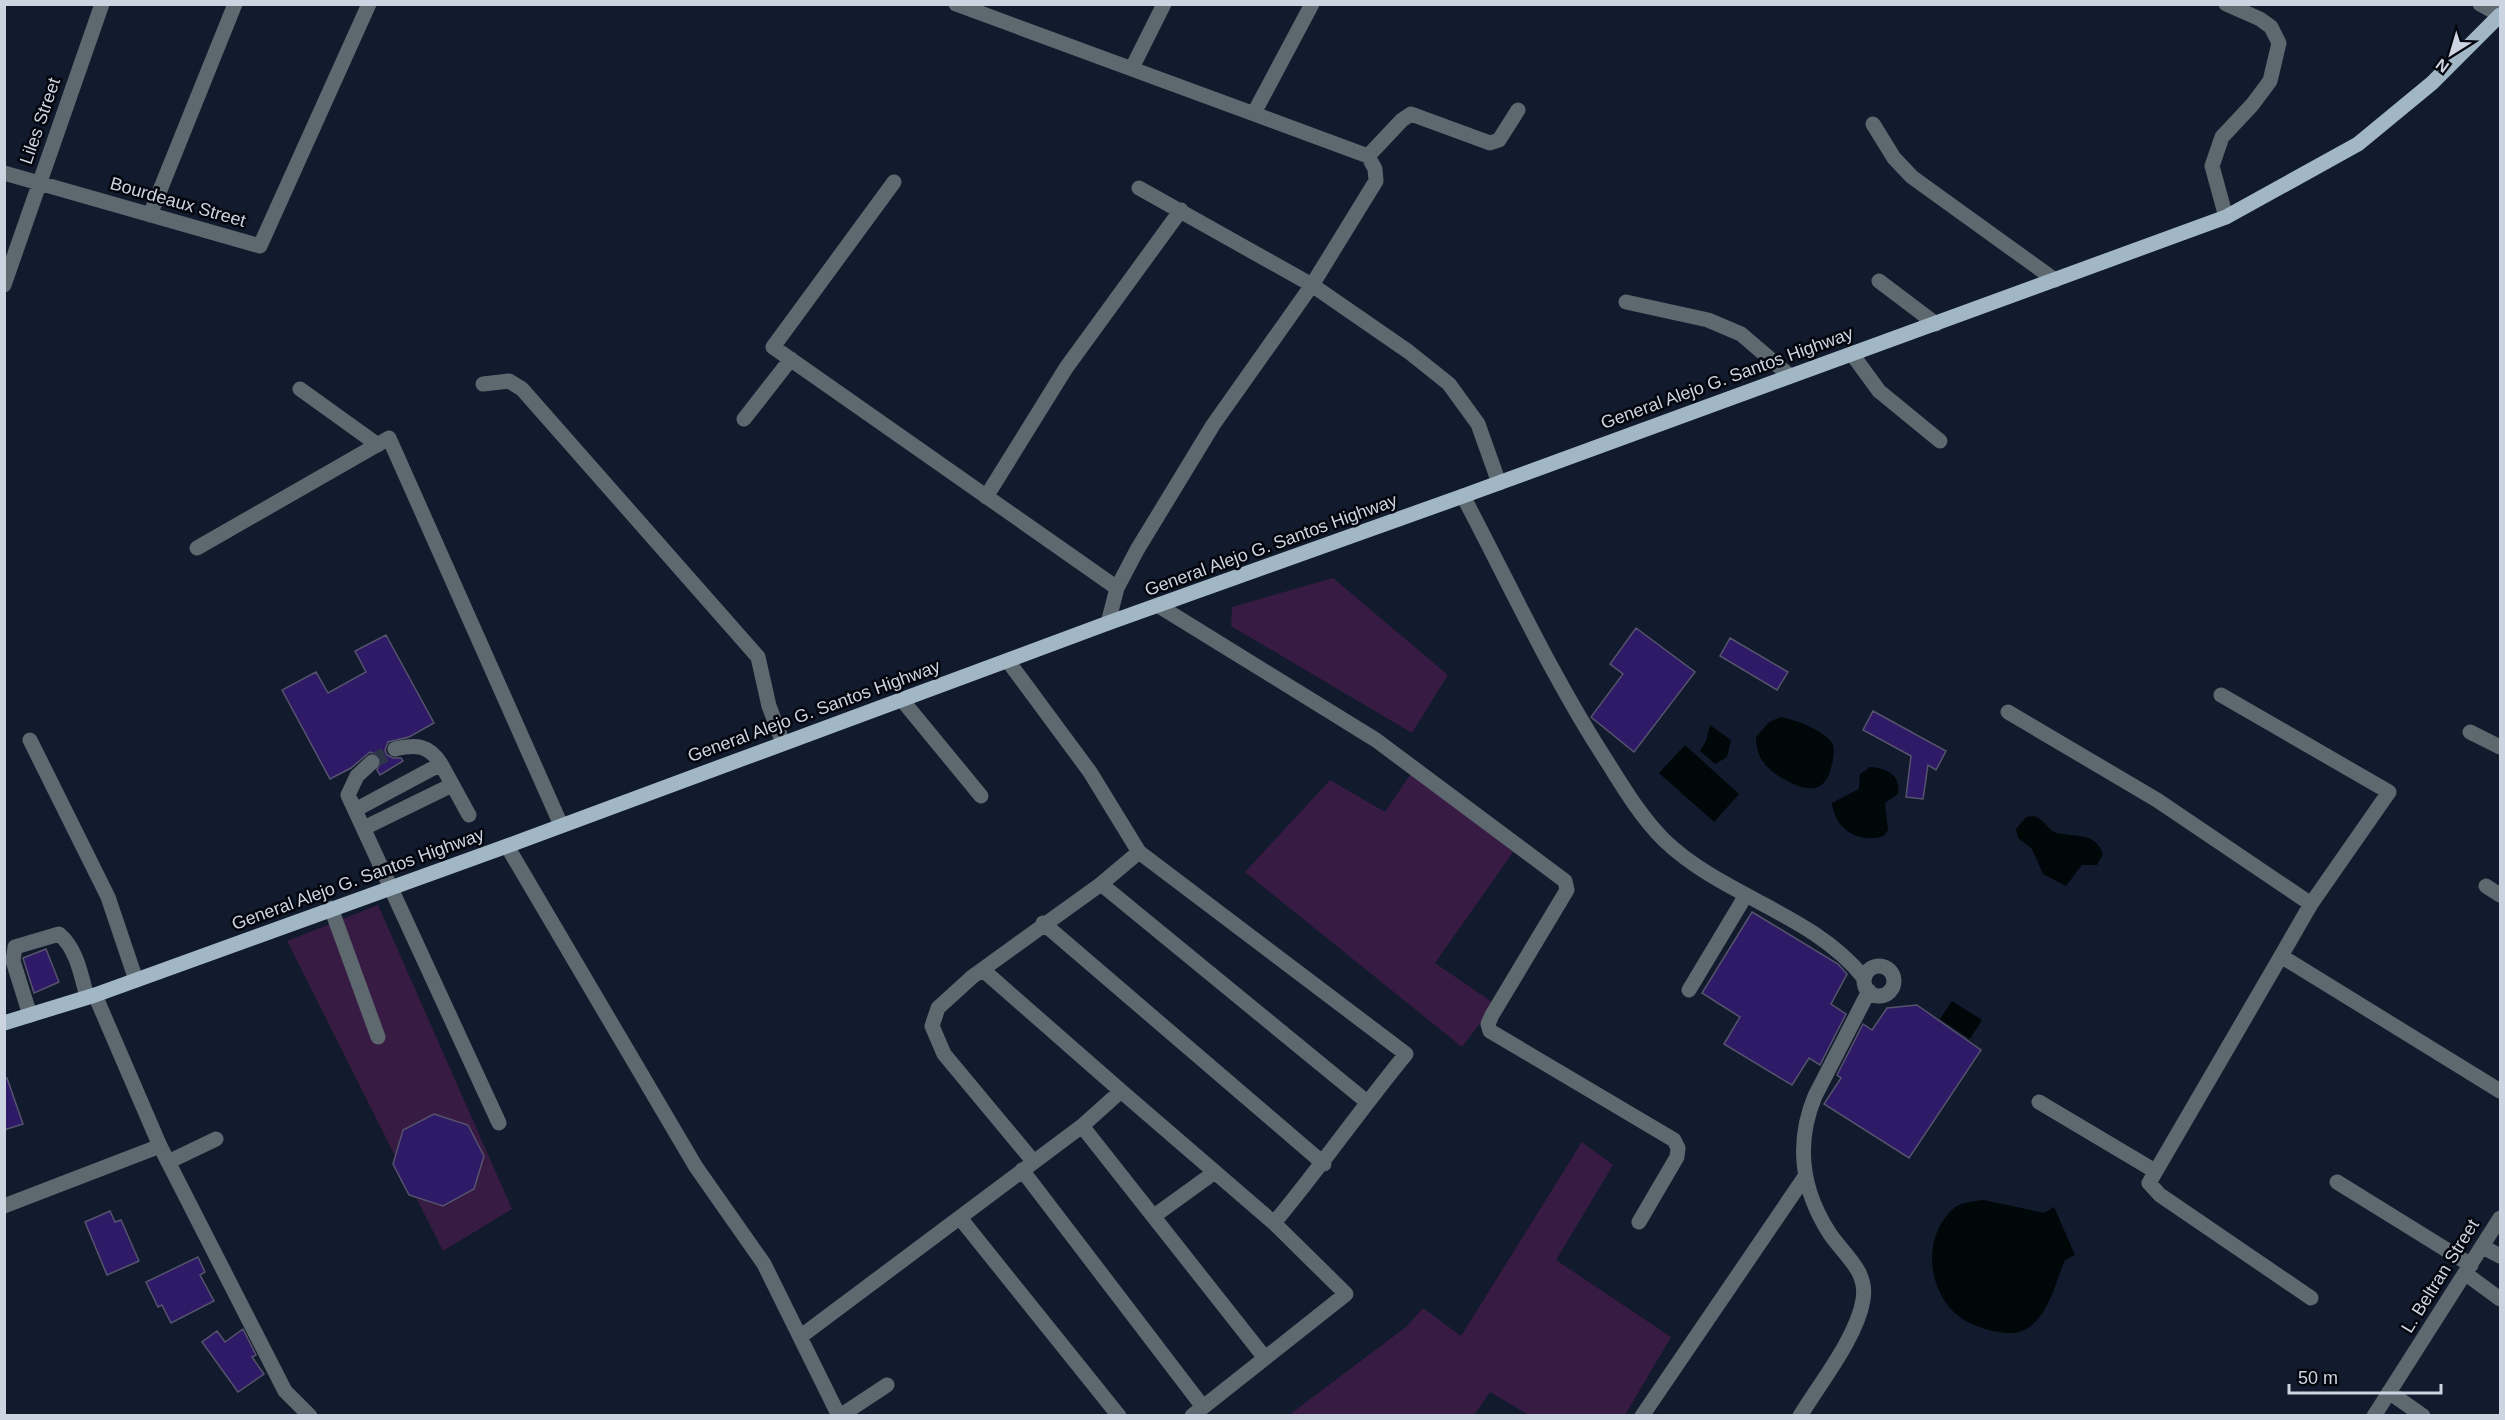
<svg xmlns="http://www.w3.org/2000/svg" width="2505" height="1420" font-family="Arial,sans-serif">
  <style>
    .green { fill: #371b42 }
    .water { fill: #000709 }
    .building { fill: #2e1a67; stroke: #56546c; stroke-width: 1.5 }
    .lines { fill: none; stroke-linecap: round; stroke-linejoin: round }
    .minor-tunnel { stroke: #2d3748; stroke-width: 15; stroke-dasharray: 15 8; stroke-linecap: butt }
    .minor { stroke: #5e686f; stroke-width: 15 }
    .major { stroke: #a1b7c6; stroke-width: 15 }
    .labels { text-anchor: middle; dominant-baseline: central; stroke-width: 5; stroke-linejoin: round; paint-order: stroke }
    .street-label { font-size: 18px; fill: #cdd4e1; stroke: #03060d }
  </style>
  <rect width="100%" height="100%" fill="#111b2d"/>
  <path class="green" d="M1333,578L1448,675L1412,733L1231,626L1232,607Z
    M1416,766L1518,845L1435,963L1495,1004L1462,1047L1245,872L1330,780L1385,812Z
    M378,905L512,1209L443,1251L287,941Z
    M1582,1142L1613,1165L1556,1260L1671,1337L1625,1415H1529L1490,1392L1474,1415H1289L1406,1327L1423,1308L1461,1336Z"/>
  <path class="water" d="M1781,717C1794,719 1828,732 1833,745C1835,751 1833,761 1831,768C1823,800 1798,788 1777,775C1763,765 1756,755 1756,737L1769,722Z
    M1710,725L1731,740L1727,757L1715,764L1700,751L1706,741Z
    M1685,745L1739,794L1714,822L1659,773Z
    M1870,767C1887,768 1901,775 1898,794L1885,803L1888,830L1884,836C1859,844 1835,830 1832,803L1859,789L1860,774Z
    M2034,816C2045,819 2047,830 2057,833C2076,838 2095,831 2103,854L2097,865H2082L2066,886L2043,874L2032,849L2018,838L2016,829L2026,817Z
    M1952,1001L1982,1020L1970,1039L1940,1019Z
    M1984,1200L2044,1213L2054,1207L2075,1255L2065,1260C2056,1281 2050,1310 2032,1325C2020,1335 2008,1334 1993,1331C1977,1327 1961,1321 1950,1308C1926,1280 1925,1233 1954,1208C1962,1202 1975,1201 1984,1200Z"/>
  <path class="building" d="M1636,628L1695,672L1634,752L1591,717L1623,674L1610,664Z
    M386,635L434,723L409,737L388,742L385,750L387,755L393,758H401L403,761L380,775L377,770L381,759L379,755L370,752L351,768L330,779L282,690L316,672L328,693L366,672L355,651Z
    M1730,638L1788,672L1777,690L1720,656Z
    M1873,711L1946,751L1936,770L1928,765L1923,799L1906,797L1911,756L1863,730Z
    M1752,912L1838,964L1847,974L1831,1004L1846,1014L1820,1065L1809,1058L1792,1085L1724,1044L1740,1017L1702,993Z
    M46,949L59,982L34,993L23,958Z
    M1917,1005L1981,1050L1909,1158L1824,1104L1841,1078L1837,1075L1863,1024L1872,1030L1887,1008Z
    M4,1078H7L23,1124L4,1130Z
    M434,1114L468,1125L484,1156L474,1189L443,1206L409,1195L393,1164L403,1130Z
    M110,1211L115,1222L121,1220L139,1261L107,1275L85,1222Z
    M198,1257L205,1272L200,1275L214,1301L171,1323L162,1305L158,1307L146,1282Z
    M243,1329L256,1355L252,1357L264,1374L238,1392L202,1342L217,1331L225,1342Z"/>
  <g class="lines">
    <path class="minor-tunnel" d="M372,762L395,749"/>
    <path class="minor" d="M956,4L1368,156L1375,169L1376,181L1312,285L1213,425L1137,550L1117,588L1108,623
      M2480,4L2500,15
      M1132,68L1164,4
      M1254,113L1312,4
      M1873,124L1894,158L1912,177L2055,280
      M1368,156L1402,120L1411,114L1490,143L1499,140L1518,110
      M4,173L260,246L369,4
      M894,182L773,347L1117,588
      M1139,188L1312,285L1409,352L1449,384L1478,424L1499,483
      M150,215L235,4
      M2226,217L2212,166L2222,137L2252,105L2270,81L2279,43L2271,27L2260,19L2226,4
      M1879,281L1936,324
      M4,285L102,4
      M1626,302L1708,320L1741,334L1790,376
      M1852,354L1879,391L1940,441
      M483,384L509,381L522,389L758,657L769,706L783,743
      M300,389L378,445
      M744,419L791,359
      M1463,496C1510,585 1553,679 1608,763C1625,790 1641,817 1664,840C1723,897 1812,913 1864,978
      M986,497L1066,368L1181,210
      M197,548L389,438L561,825
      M1159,606L1376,740L1565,881L1567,890L1492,1015L1488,1024L1490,1031L1674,1140L1678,1148L1677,1157L1639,1222
      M1008,661L1090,772L1139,852L1406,1054C1360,1110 1320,1168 1274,1223
      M2221,695L2389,792L2311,904L2281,956L2500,1091
      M902,700L981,796
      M2008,712L2157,800L2311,904
      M2470,732L2500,747
      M30,740L108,897L136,980
      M395,749C416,744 429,745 441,764
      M372,762L357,776L348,795L499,1123
      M355,810L441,764L469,815
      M364,828L452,785
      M507,846L696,1167L764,1264L839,1416
      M1101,884L1367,1102
      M2486,886L2500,895
      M331,908L378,1037
      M1043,923L1324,1164
      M2281,956L2149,1183L2160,1195L2311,1298
      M1864 981a15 15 0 1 1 30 0a15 15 0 1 1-30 0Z
      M983,970L1121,1091
      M1689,990L1746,895
      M95,995L160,1146L285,1391L310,1416
      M30,1015L13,961L15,947L59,934C77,949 81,975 87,997
      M2039,1102L2155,1171
      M1082,1126L1265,1358
      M1033,1161L944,1054L932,1026L938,1008L972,977L1101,884L1139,852
      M168,1162L216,1139
      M1022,1170L1203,1407
      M2337,1182L2471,1265
      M4,1206L160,1146
      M1154,1216L1215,1172
      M960,1218L1119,1416
      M2483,1247L2500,1256
      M2466,1274L2500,1299
      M800,1337L1082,1126L1121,1091L1274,1223L1346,1294L1192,1416
      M2389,1392L2423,1416
      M840,1416L887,1385
      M1642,1416L1804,1178
      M1800,1416C1820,1383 1857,1337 1863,1300C1868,1271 1845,1256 1830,1234C1802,1191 1795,1144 1815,1096L1869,991
      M2374,1416L2500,1218"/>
    <path class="major" d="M4,1023L95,995L507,846L1108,623L1463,496L2226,217L2358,144L2432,83L2500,15"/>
  </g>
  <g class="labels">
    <g class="street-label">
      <text transform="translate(40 121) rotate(-71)">Liles Street</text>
      <text transform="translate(178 202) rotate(16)">Bourdeaux Street</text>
      <text transform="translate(1727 378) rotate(-20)">General Alejo G. Santos Highway</text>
      <text transform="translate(1271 545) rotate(-20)">General Alejo G. Santos Highway</text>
      <text transform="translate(814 711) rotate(-20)">General Alejo G. Santos Highway</text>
      <text transform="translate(358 879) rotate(-20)">General Alejo G. Santos Highway</text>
      <text transform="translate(2440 1276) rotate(-58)">L. Beltran Street</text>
    </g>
  </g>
  <rect width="2505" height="1420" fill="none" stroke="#cdd4e1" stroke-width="12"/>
  <g transform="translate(2451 54) rotate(217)" stroke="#03060d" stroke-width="4.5" paint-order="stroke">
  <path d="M0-4.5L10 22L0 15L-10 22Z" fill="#cdd4e1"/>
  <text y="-9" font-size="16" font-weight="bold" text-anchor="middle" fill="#cdd4e1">N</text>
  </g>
  <path d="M2289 1384v9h152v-9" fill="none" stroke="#cdd4e1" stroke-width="3"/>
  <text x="2298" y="1384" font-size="18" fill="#cdd4e1" stroke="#03060d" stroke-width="4.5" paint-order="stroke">50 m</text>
</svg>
